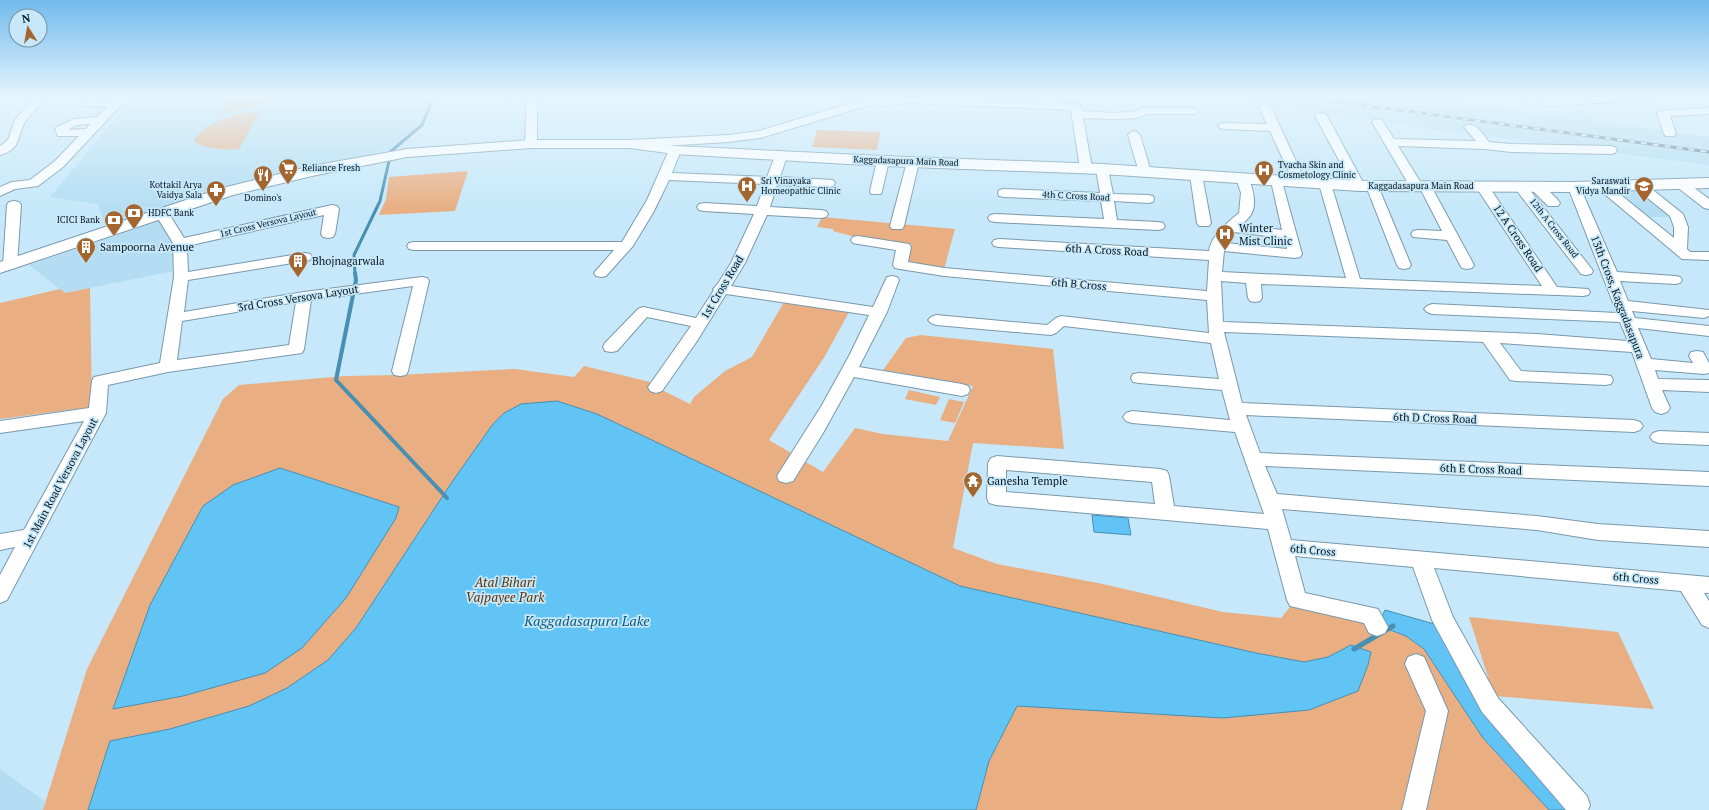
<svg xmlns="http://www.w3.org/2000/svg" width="1709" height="810" font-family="'PT Serif',serif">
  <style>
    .built { fill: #b4ddf3 }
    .green { fill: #e9ae82 }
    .water { fill: #62c4f4; stroke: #478fb3 }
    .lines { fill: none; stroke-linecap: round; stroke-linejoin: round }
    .stream-far2 { stroke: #478fb3; stroke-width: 3 }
    .stream-far1 { stroke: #478fb3; stroke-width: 4 }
    .stream { stroke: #478fb3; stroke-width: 5 }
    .minor-casing { stroke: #7999aa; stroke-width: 2 }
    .major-casing { stroke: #7999aa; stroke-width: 2 }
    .minor { fill: #fff; fill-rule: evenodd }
    .major { fill: #fff; fill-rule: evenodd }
    .rail-casing { stroke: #677e8b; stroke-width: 3 }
    .rail { stroke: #c6e8fa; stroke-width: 2; stroke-dasharray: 6; stroke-linecap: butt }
    .labels { text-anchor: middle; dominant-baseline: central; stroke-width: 3.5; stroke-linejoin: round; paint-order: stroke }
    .far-street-label { font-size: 9px; fill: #08141b; stroke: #c6e8fa }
    .far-poi-label { font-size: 9px; fill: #08141b; stroke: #c6e8fa; text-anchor: start }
    .poi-label { font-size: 11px; fill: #08141b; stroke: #c6e8fa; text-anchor: start }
    .street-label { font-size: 11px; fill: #08141b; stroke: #c6e8fa }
    .near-park-label { font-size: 13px; font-style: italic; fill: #603202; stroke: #c6e8fa }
    .near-water-label { font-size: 14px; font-style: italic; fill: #0a5b7b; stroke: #c6e8fa }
  </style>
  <rect width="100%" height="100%" fill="#c6e8fa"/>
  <path class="built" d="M134,96H431L423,122L389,150L241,183L106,227L98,204L50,197Z
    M1213,96H1406L1549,115L1586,111L1597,121L1709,137V165L1438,130Z
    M1614,189H1640L1675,217H1647Z
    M162,220L177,244L179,270L65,293L29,265Z
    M0,769L46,802L43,810H0Z"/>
  <path class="green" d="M230,96H267L262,104L239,109L217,116Z
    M261,110L239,149C224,150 212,149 197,144L194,139C214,118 234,115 261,110Z
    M817,130L880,132L877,150L812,147Z
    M468,171L455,211L379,215L386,199L389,177Z
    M822,217L955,229L944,269L905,262L912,245L855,237L833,231V229L817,227Z
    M90,288L92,407L0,419V303L60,289L65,293Z
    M784,302L849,312L825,356L769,440L823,472L855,428L883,434L948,441L973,386L883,370L906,338L921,335L1053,349L1064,449L973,443L953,548L997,564L1103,584L1223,612L1281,618L1291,606L1385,628L1406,636L1424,649L1483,738L1549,810H43L87,669L223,399L239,385L345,376L397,375L515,369L574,377L584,366L650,382L649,386L656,387L690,404L694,397L725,371L752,357Z
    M909,390L940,397L936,405L905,399Z
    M949,399L964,402L955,423L940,420Z
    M1469,617L1618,632L1654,709L1494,696Z"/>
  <path class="water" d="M557,401L597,414L960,586L1256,653L1304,662L1328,657L1351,645L1371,652L1368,665L1358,691L1309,710L1223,718L1017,706L989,761L976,810H88L110,741L170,729L249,706L287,688L328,660L356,628L452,482L493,424L504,413L521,404Z
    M280,468L399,507L396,518L346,598L302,648L265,673L183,696L113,709L150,605L203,506L233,485Z
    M1092,515L1128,518L1131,535L1094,532Z
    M1385,610L1438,625L1578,810H1549L1483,738L1424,649L1406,636L1385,628L1380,621Z"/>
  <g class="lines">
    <path class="stream-far2" d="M390,152L422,125L434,96
      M355,274L354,255L380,201L389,161"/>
    <path class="stream-far1" d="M355,273L356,280L336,380L447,498"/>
    <path class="stream" d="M1354,649L1393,626"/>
    <defs>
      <path id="minor" d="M36,96H47C41,105 30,113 25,122C16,137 22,149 0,155V146L8,140L15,120Z
        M85,96H96L95,101H114L121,96H132L127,103L120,106L63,167L38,186L15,189L0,196V187L12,182L30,180L55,161L79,136H58L55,129L57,127L74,119L97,117L107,107L84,106L82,104ZM90,124L86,129L68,130L77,125Z
        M527,96H537V144L535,147H527L525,144Z
        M875,96H893L892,98L909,97L1076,104L1080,105L1082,111L1114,113L1137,111L1143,108H1192L1196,109L1198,111L1196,113L1192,114H1146C1137,122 1096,118 1083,118L1092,168L1090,171H1082L1080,168L1071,110L909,103L878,106L873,104L760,138L728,142L630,148L626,147L624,144L626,141L630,140L728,135L759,131Z
        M1599,96H1663L1658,99L1547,106L1541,103L1547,100Z
        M1265,104L1271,107L1306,183L1304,186H1296L1294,183L1270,131L1224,129L1220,128L1218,126L1220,124L1224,123L1267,124L1259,107Z
        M1709,108V114L1670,116L1676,134L1674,136H1666L1664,134L1657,113L1659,111Z
        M1321,113L1325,114L1327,116L1365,186L1364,189H1354L1353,186L1315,116L1317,114Z
        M1378,119L1382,120L1394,139L1476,141L1464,127L1466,125C1476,122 1483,135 1489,142L1511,144L1611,146L1615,147L1617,150L1615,153L1611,154L1511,152L1485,149L1398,146L1421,183H1430L1431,186L1474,265L1472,268L1467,269L1462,268L1460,265L1447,240L1413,237L1411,234L1413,231L1418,230L1442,231L1421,190H1412L1372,122L1374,120Z
        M1134,131L1138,133L1140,135L1151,172L1149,175H1141L1139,172L1128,135L1130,133Z
        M675,146L679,147L681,150L672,173L767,177L775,156L777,153H785L787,156L780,177L833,180L835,183L833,186L829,187L777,185L770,207L821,210L826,211L828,214L826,217L821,218L767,215L745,263L731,286L873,307L887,277L892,276L897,277L899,280L887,312L859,367L962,384L968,386L970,390L968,394L962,396L854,377L823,433L793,481L786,483L779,481L777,476L822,405L849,356L869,315L726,294L697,341L662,391L656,393L650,391L648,387L691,326L647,317L617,351L611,352L605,351L603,347L605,343L638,309L643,307L696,318L714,290L713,289L717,285L731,263L754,214L704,211L699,210L697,207L699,204L704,203L757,206L765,184L669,180L654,211L633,246L606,276L601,277L596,276L594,273L614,250H414L409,249L407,246L409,243L414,242H622L647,200L669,150L671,147Z
        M883,157L887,158L889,161L882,191L881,194H871L870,191L877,161L879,158Z
        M913,158L917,159L919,162L904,226L902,229H892L890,226L907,162L909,159Z
        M1102,165L1106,166L1108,169L1113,194L1148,195L1153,196L1154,199L1153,202L1148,203L1114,201L1117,220L1158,222L1163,223L1165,226L1163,229L1158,230L995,222L990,221L988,218L990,215L995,214L1104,219L1101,201L1004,197L999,196L998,193L999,190L1004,189L1100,193L1096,169L1098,166Z
        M1196,171L1200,172L1202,175L1211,223L1209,226H1199L1197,223L1190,175L1192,172Z
        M1242,174L1246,175C1253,185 1258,206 1250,216C1248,219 1244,222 1241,225L1282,230L1271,181L1273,178H1281L1302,254L1300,257L1295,258L1224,251L1222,272L1346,278L1319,184L1321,181H1329L1331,184L1360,279L1542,286L1476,187L1477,184H1487L1557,287L1588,289L1590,292L1588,295L1583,296L1261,284L1262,298L1260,301L1255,302L1250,301L1248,298L1246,283L1221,281L1223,322L1537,334L1628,341L1620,322L1432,314L1427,312L1424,309L1427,306L1432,304L1617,313L1568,187L1569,184H1579L1580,187L1617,272L1675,276L1680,277L1682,280L1680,283L1675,284L1620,281L1628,301L1709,310V316L1704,318L1632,311L1635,318L1709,326V336L1638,328L1651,359L1693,363L1689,356L1691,352L1697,351L1703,352L1709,363V373L1704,374L1655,370L1658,379L1709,380V392L1662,390L1670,408L1667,412L1661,414L1655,412L1652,408L1632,352L1500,343L1521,371L1605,375L1611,376L1613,380L1611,384L1605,385L1516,381L1510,380L1483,342L1224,332L1242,403L1634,420L1640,422L1643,426L1640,430L1634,432L1246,415L1260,453L1709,472V486L1265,466L1277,494L1537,516L1598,524L1709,531V547L1598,540L1537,530L1282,509L1291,540L1709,577V593H1704L1709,601V628L1702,625L1681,591L1434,568L1453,617L1498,698L1587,796L1590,805L1588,810H1566L1482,712L1432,620L1413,567L1295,556L1305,593L1378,609L1388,627L1385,633L1377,636L1369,633L1364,623L1290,606L1287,600L1268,529L996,505L989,503L987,498L988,463L991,458L997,456L1160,469L1167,471L1169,476L1174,506L1264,514L1235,432L1132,423L1126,421L1123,417L1126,413L1132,411L1230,420L1222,390L1139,383L1133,382L1131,378L1133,374L1139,373L1219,379L1211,343L1064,326L1056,333L1051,335L936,325L931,323L928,320L931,317L936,315L1047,325L1056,318L1061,316L1209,333L1207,300L944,276L900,269L895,268L893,265L896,250L858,244L853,243L851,240L853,237L858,236L909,244L911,247L908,262L944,268L1207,291L1209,260L999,247L994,246L992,243L994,240L999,239L1209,251C1211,236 1228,222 1239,213L1241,193L1236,178L1238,175ZM1234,232L1284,238L1287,249L1226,243ZM1006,470L1152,482L1155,504L1006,492Z
        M1681,180L1685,181L1709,199V209L1704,208L1677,187L1675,184L1677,181Z
        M1639,181L1643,182L1683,214L1688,227L1687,249L1690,252H1709V260L1682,259L1595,186L1596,183H1606L1674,238V227L1670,216L1635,188L1633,185L1635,182Z
        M1372,182L1377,183L1378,186L1411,265L1409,268L1404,269L1399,268L1397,265L1366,186L1367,183Z
        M1520,183L1525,184L1591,268L1593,271L1591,274L1586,275L1581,274L1514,187L1515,184Z
        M1537,183L1542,184L1558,200L1560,203L1558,206H1548L1532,190L1531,187L1532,184Z
        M14,201L19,202L21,205L17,265L15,268L10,269L5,268L3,265L7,205L9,202Z
        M332,205L337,206L339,209L335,234L333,237L328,238L323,237L321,234L324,215L187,246L188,272L305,253L310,254L312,257L310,260L305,261L188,280L184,312L304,292L422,277L427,278L429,281L408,371L406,375L400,376L394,375L392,371L413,286L311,300L304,349L302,353L168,372L108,385L106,413L7,600L0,603V575L15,547L0,550V534L24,530L84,421L0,433V421L89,408L92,381L94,377L160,363L174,277L173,243L154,212L156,209H166L184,238ZM296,302L289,345L177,360L182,321Z
        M1659,431L1709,433V445L1659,443L1653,441L1650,437L1653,433Z
        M1416,654L1424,657L1448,711L1426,810H1402L1426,711L1405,664L1408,657Z"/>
      <path id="major" d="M531,140H630L675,146L883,156L1102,164L1359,181L1574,182L1709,178V188L1574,192L1359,191L1102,174L883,166L675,154L630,148H531L407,157L312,176L233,195L0,273V262L222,188L312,166L407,149Z"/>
    </defs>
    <use href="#minor" class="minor-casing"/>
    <use href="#major" class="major-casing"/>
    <use href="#minor" class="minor"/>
    <use href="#major" class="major"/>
    <defs>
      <path id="rail" d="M1296,96L1709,152"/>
    </defs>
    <use href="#rail" class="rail-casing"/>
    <use href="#rail" class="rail"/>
  </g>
  <linearGradient id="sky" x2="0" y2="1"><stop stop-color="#72baed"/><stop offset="0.46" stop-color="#e5f5fd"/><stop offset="1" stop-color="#e5f5fd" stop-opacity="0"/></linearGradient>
  <rect width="1709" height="210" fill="url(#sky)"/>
  <defs>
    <symbol id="supermarket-pin" viewBox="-11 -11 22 30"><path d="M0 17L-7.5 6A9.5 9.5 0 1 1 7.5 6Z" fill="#a5652e" stroke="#c6e8fa"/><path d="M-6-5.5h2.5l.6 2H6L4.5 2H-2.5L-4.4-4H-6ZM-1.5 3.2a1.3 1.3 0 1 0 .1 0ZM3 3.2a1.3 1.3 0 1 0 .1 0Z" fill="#fff"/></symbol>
    <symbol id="hospital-pin" viewBox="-11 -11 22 30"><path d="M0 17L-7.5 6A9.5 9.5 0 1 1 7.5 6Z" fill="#a5652e" stroke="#c6e8fa"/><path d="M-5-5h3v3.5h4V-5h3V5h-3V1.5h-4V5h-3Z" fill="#fff"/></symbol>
    <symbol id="restaurant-pin" viewBox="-11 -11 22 30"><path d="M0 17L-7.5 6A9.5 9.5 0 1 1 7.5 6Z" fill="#a5652e" stroke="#c6e8fa"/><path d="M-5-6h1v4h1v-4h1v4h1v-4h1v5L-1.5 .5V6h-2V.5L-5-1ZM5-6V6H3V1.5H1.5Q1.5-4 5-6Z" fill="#fff"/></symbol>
    <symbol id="school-pin" viewBox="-11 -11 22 30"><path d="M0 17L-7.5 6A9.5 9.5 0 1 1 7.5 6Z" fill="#a5652e" stroke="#c6e8fa"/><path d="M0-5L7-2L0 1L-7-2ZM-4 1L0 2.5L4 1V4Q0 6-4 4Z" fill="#fff"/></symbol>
    <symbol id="pharmacy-pin" viewBox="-11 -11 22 30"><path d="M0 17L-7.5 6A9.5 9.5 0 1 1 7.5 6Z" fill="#a5652e" stroke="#c6e8fa"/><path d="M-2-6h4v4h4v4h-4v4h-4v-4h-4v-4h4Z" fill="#fff"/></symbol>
    <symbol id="bank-pin" viewBox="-11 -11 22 30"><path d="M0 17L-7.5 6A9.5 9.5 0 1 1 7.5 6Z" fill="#a5652e" stroke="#c6e8fa"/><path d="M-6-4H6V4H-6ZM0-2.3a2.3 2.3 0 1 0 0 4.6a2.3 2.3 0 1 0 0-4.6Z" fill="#fff"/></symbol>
    <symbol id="building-pin" viewBox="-11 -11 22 30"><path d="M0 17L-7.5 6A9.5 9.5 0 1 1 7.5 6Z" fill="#a5652e" stroke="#c6e8fa"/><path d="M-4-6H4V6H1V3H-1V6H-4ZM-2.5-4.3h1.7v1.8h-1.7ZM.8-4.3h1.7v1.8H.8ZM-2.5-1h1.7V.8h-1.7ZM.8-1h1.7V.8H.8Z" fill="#fff"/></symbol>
    <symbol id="temple-pin" viewBox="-11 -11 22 30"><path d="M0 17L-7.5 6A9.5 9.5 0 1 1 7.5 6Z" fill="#a5652e" stroke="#c6e8fa"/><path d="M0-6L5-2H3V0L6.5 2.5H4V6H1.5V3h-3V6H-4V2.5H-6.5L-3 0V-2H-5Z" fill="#fff"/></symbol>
  </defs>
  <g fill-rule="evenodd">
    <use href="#supermarket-pin" x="277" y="157" width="22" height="30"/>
    <use href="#hospital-pin" x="1253" y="159" width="22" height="30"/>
    <use href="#restaurant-pin" x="252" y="164" width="22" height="30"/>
    <use href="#hospital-pin" x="736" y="175" width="22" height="30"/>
    <use href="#school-pin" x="1633" y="175" width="22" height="30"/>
    <use href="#pharmacy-pin" x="205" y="179" width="22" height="30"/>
    <use href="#bank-pin" x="123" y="202" width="22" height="30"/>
    <use href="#bank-pin" x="103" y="209" width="22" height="30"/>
    <use href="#hospital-pin" x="1214" y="223" width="22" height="30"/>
    <use href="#building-pin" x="75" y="236" width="22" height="30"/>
    <use href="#building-pin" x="287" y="250" width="22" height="30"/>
    <use href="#temple-pin" x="962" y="470" width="22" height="30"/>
  </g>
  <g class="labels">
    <g class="far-street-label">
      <text transform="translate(906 161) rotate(2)">Kaggadasapura Main Road</text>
      <text x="1421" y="186">Kaggadasapura Main Road</text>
      <text transform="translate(1076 196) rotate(3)">4th C Cross Road</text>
      <text transform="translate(268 223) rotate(-13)">1st Cross Versova Layout</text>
      <text transform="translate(1554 228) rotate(52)">12th A Cross Road</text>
    </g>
    <g class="far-poi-label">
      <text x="1278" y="165">Tvacha Skin and<tspan x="1278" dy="10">Cosmetology Clinic</tspan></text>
      <text x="302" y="168">Reliance Fresh</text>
      <text x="761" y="181">Sri Vinayaka<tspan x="761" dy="10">Homeopathic Clinic</tspan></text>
      <text x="1630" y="181" text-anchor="end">Saraswati<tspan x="1630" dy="10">Vidya Mandir</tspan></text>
      <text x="202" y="185" text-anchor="end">Kottakil Arya<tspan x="202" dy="10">Vaidya Sala</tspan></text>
      <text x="263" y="198" text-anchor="middle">Domino's</text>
      <text x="148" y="213">HDFC Bank</text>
      <text x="100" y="220" text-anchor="end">ICICI Bank</text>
    </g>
    <g class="poi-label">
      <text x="1239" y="228">Winter<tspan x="1239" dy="13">Mist Clinic</tspan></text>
      <text x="100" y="247">Sampoorna Avenue</text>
      <text x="312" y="261">Bhojnagarwala</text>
      <text x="987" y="481">Ganesha Temple</text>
    </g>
    <g class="street-label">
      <text transform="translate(1518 238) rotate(56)">12 A Cross Road</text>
      <text transform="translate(1107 250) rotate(3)">6th A Cross Road</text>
      <text transform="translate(1079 284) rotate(5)">6th B Cross</text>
      <text transform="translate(722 287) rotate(-59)">1st Cross Road</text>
      <text transform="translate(1618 297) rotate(69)">13th Cross, Kaggadasapura</text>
      <text transform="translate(298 298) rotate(-9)">3rd Cross Versova Layout</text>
      <text transform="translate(1435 418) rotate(2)">6th D Cross Road</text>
      <text transform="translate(1481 469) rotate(2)">6th E Cross Road</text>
      <text transform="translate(60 483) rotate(-62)">1st Main Road Versova Layout</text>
      <text transform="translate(1313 550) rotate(5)">6th Cross</text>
      <text transform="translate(1636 578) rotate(5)">6th Cross</text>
    </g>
    <g class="near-park-label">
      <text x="505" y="582">Atal Bihari<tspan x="505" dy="15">Vajpayee Park</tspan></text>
    </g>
    <g class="near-water-label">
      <text x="587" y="620">Kaggadasapura Lake</text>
    </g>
  </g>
  <g transform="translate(28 28) rotate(349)"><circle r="19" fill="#c6e8fa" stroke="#7a93a1"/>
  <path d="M0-3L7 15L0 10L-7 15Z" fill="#a5652e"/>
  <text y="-6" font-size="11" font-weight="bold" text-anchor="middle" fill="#08141b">N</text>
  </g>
</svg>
